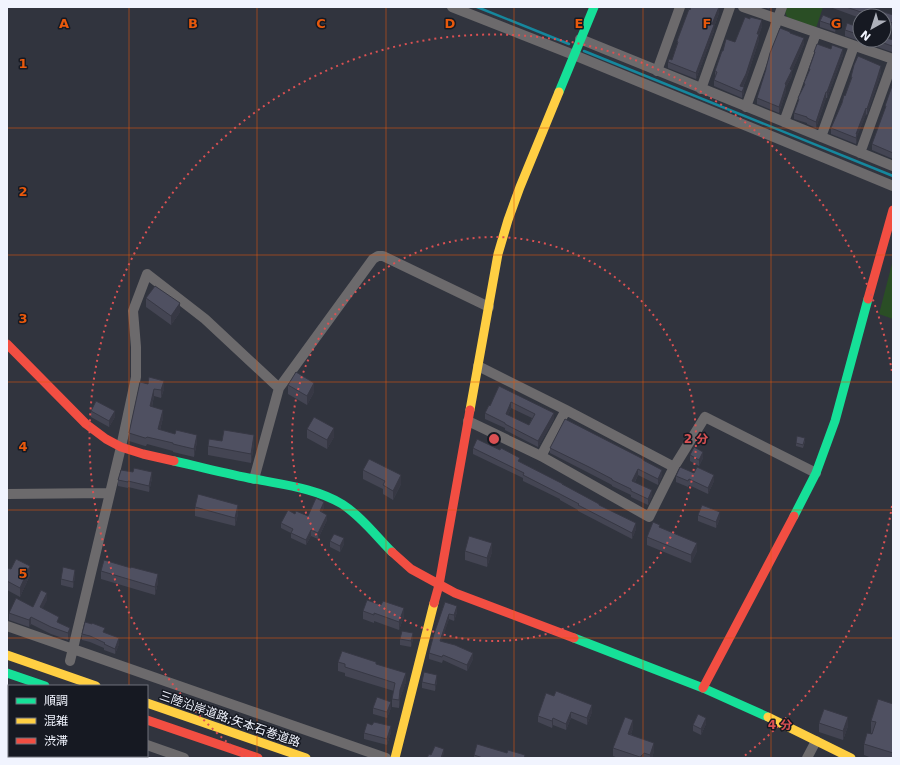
<svg xmlns="http://www.w3.org/2000/svg" width="900" height="765" font-family="'DejaVu Sans','Noto Sans JP',sans-serif">
  <style>
    .green { fill: #2a4e25 }
    .lines { fill: none; stroke-linecap: round; stroke-linejoin: round }
    .stream { stroke: #16879d; stroke-width: 2.5 }
    .street { stroke: #6c6a6c; stroke-width: 10 }
    .fast { stroke: #16e098; stroke-width: 9 }
    .slow { stroke: #ffcf43; stroke-width: 9 }
    .jam { stroke: #f24e42; stroke-width: 9 }
    .wall { fill: #444553; fill-rule: evenodd }
    .shaded-wall { fill: #373844 }
    .building { fill: #4f5061; stroke: #373844; fill-rule: evenodd }
    .grid { fill: none; stroke: #e8590c; stroke-width: 1; stroke-opacity: 0.55 }
    .ring { fill: none; stroke: #db5153; stroke-width: 2; stroke-dasharray: 2 4 }
    .labels { text-anchor: middle; dominant-baseline: central; stroke-width: 3; stroke-linejoin: round; paint-order: stroke }
    .street-label { font-size: 12px; fill: #f1f4fe; stroke: #161922 }
    .grid-label { font-size: 13px; text-anchor: middle; font-weight: bold; fill: #e8590c; stroke: #161922; stroke-width: 3; stroke-linejoin: round; paint-order: stroke }
    .centre { fill: #db5153; stroke: #161922; stroke-width: 2 }
    .ring-label { font-size: 12px; text-anchor: middle; font-weight: bold; fill: #db5153; stroke: #161922; stroke-width: 3; stroke-linejoin: round; paint-order: stroke }
  </style>
  <rect width="100%" height="100%" fill="#31343e"/>
  <path class="green" d="M786,7H823L816,28L787,17L785,12Z
    M893,260V319L879,314Z"/>
  <g class="lines">
    <path class="stream" d="M477,7L569,44
      M584,51L893,176"/>
    <path class="street" d="M452,7L574,55L893,186
      M743,7L893,59
      M580,39L893,166
      M657,71L680,7
      M701,89L730,7
      M746,107L782,7
      M784,122L816,33
      M821,137L854,46
      M860,153L893,61
      M478,366L566,410L674,467
      M468,421L541,456L649,517L674,467L705,417L816,473
      M541,456L566,410
      M254,479L279,388L373,259L378,256H383L489,307
      M7,494L109,493
      M7,626L386,758
      M70,661L121,447L136,377V347L133,311L147,274L205,319L279,388
      M7,698L9,699
      M147,745L184,758
      M49,758L50,756
      M807,758L816,741"/>
    <path class="fast" d="M559,92L594,7
      M174,461C201,467 228,474 254,479C284,485 315,488 342,504C362,517 376,536 392,552
      M794,516L816,473L835,421L868,299
      M574,638L703,688L768,717
      M7,673L45,686"/>
    <path class="slow" d="M470,410L498,254L508,220L520,187L559,92
      M7,655L96,686
      M147,703L306,758
      M768,717L851,758
      M395,758L434,603"/>
    <path class="jam" d="M868,299L893,210
      M7,344L86,424L106,439L121,447L143,454L174,461
      M392,552L411,569L455,593L574,638
      M434,603L439,585L470,410
      M703,688L794,516
      M147,720L258,758"/>
  </g>
  <path class="wall" d="M763,7H770L769,9Z
    M830,7H868L893,15V29L884,26V16H860V18Z
    M690,10L719,13L714,27V31L696,79L668,68V62L672,60L677,44V41Z
    M823,15L837,27L835,32L820,27V21Z
    M762,26L759,35V40L746,80L743,87L744,93L742,98L714,86V80L715,77V71L723,51L735,42Z
    M860,28V40H893L892,52L845,36V30Z
    M790,34L804,44L792,71V76L786,87V91L779,113L757,104V98L766,72V68Z
    M814,52L843,55L827,98H826L816,128L807,124V123L794,119V113L798,103V98L804,86V83L809,71V69L814,55Z
    M881,72L877,85L867,115L866,114L857,136V140L856,144L831,134V128L845,96L851,79V77Z
    M893,86V159L872,150V144L885,110V106Z
    M146,298L180,312L171,325L146,307Z
    M148,384L164,389L161,398L154,396L152,407L163,418L160,430L197,442L194,457L173,452V451L147,444L146,446H145L129,441V433Z
    M288,385L314,392L307,405L288,394Z
    M499,386L554,419L538,447L505,430V428L485,419V413L490,406ZM511,408L532,418L529,425L508,415Z
    M91,411L115,417L109,427L91,417Z
    M307,429L334,437L327,449L307,438Z
    M222,441L254,444L251,463L208,455V446Z
    M805,441L803,448L796,446V443Z
    M473,448L520,462L599,505L636,529L632,539L578,511V510L560,500V499L523,481V478L473,454Z
    M550,448L643,460L662,476L658,485L638,475L635,482L652,496L648,505L631,497V495L612,486V485L589,473L550,453Z
    M690,455L703,458L699,466L690,461Z
    M363,470L401,484L393,500L383,494V489L363,479Z
    M133,472L152,478L149,492L128,487V488L118,486V480Z
    M694,473L714,481L708,494L689,485L688,487L676,482V476Z
    M195,507L238,514L235,526L195,516Z
    M324,507L322,512L327,520L318,539L311,536L306,545L291,538V533L281,528V523L308,516Z
    M698,515L720,518L716,528L698,521Z
    M660,528L697,551L691,563L647,545V537Z
    M330,541L344,544L340,552L330,547Z
    M465,551L492,552L487,567L465,560Z
    M7,568L11,569L30,575L20,597L7,590Z
    M101,571L158,582L155,595L101,579Z
    M75,576L73,588L61,585V579Z
    M47,600L42,608L59,623L70,635L68,640L51,634L31,624L29,627L9,620V613L33,607Z
    M445,602L457,612L454,621L449,619L441,641L473,659L467,671L443,660L442,663L429,659V653Z
    M381,605L404,616L399,630L374,621V623L363,619V611Z
    M105,633L119,644L115,654L104,650V648L90,642L82,640V634Z
    M400,639H413L411,647L400,645Z
    M338,662L376,664L406,682L400,698L399,708L392,707V699L394,691L345,676V673L338,671Z
    M437,681L435,691L422,688V682Z
    M546,693L592,712L587,725L571,718L566,730L553,725L552,728L538,722V716Z
    M893,704V758H872L864,755V744L872,734V733H871V721Z
    M373,708H391L387,718L373,714Z
    M819,723L848,726L843,740L819,732Z
    M706,724L701,735L693,731V725Z
    M372,725L391,732L387,745L364,739V733Z
    M633,728L631,734L654,751L652,758H618L613,756V748Z
    M507,753L525,758H474V755Z
    M93,756H133V758H93Z"/>
  <path class="shaded-wall" d="M719,7V13L714,27V31L696,79V73L712,24Z
    M762,20V26L759,35V40L746,80L740,92V86Z
    M837,21V27L835,32V26Z
    M804,38V44L792,71V76L786,87V91L779,113V107L785,84L790,69Z
    M893,41V47L892,52V46Z
    M843,49V55L827,98V92Z
    M881,66V72L877,85L867,115V109Z
    M744,87V93L742,98V92Z
    M826,92V98L816,128V122Z
    M866,108V114L857,136V140L856,144V134Z
    M180,303V312L171,325V316Z
    M164,381V389L161,398V390Z
    M314,383V392L307,405V396Z
    M154,389V396L150,414V406Z
    M511,402V408L506,420V414Z
    M163,410V418L158,437V429Z
    M115,411V417L109,427V421Z
    M554,413V419L538,447V441Z
    M334,428V437L327,449V440Z
    M197,435V442L194,457V449Z
    M254,435V444L251,463V454Z
    M703,452V458L699,466V460Z
    M638,469V475L632,487V481Z
    M662,470V476L658,485V479Z
    M152,472V478L149,492V486Z
    M401,475V484L393,500V491Z
    M714,475V481L708,494V488Z
    M652,490V496L648,505V499Z
    M324,502V507L320,516V511Z
    M238,505V514L235,526V518Z
    M720,512V518L716,528V522Z
    M327,515V520L318,539V533Z
    M636,523V529L632,539V533Z
    M311,530V536L306,545V540Z
    M344,538V544L340,552V546Z
    M492,543V552L487,567V558Z
    M697,543V551L691,563V555Z
    M30,566V575L20,597V588Z
    M75,570V576L73,588V582Z
    M158,574V582L155,595V587Z
    M47,593V600L40,614V607Z
    M457,606V612L454,621V615Z
    M404,608V616L399,630V622Z
    M449,614V619L440,647V641Z
    M31,617V624L29,627V620Z
    M70,628V635L68,640V633Z
    M413,633V639L411,647V641Z
    M119,638V644L115,654V649Z
    M473,653V659L467,671V665Z
    M406,673V682L400,698L399,708V700L400,690Z
    M437,675V681L435,691V685Z
    M391,702V708L387,718V712Z
    M592,705V712L587,725V718Z
    M571,712V718L566,730V724Z
    M848,717V726L843,740V731Z
    M553,718V725L552,728V721Z
    M706,718V724L701,735V729Z
    M633,720V728L628,742V734Z
    M391,726V732L387,745V739Z
    M654,743V751L652,758H650V755Z
    M444,749V754L442,758H441Z
    M644,753V758H640V757Z"/>
  <path class="building" d="M691,7H719L712,24L714,25L696,73L668,62L669,59L672,60L678,42L677,41L689,9L690,10Z
    M846,7H868L893,15V23L884,20V16H873Z
    M823,15L837,21L835,26L820,21Z
    M745,17L750,19V17L762,20L757,34H759L746,74L740,86L744,87L742,92L714,80L717,72L715,71L722,51H723L726,39L735,42Z
    M847,23L860,28V35L845,30Z
    M780,28L790,32V33L804,38L790,69L792,70L785,84L786,85L779,107L757,98L766,69V68L770,53Z
    M884,37L893,40L892,46L875,40H884Z
    M817,44L831,49L832,45L843,49L827,92H826L816,122L807,118V117L794,113L799,99L798,98L805,84L804,83L810,69H809L815,52H814Z
    M858,56L881,66L877,79L867,109L866,108L856,134H857L856,138L831,128L842,103L844,95L845,96L852,77H851L854,65Z
    M892,86H893V153L872,144L886,106H885Z
    M155,286L180,303L171,316L146,298Z
    M296,372L314,383L307,396L288,385Z
    M149,377L164,381L161,390L154,389L150,406L163,410L158,429L175,434L176,430L197,435L194,449L173,444V443L147,437L146,438H145L129,433L140,382L148,384Z
    M499,386L554,413L538,441L505,424V423L485,413L489,405L490,406ZM511,402L535,414L529,425L506,414Z
    M96,401L115,411L109,421L91,411Z
    M314,417L334,428L327,440L307,429Z
    M565,419L643,459V460L662,470L658,479L638,469L632,481L652,490L648,499L631,491V489L612,480V479L589,467L550,448Z
    M224,430L254,435L251,454L208,446L209,439L222,441Z
    M797,436L805,438L803,445L796,443Z
    M477,439L500,450L501,448L520,458L518,461L563,484H562L599,504V505L636,523L632,533L578,505L579,504L560,494L523,475L524,473L473,448Z
    M694,447L703,452L699,460L690,455Z
    M369,459L401,475L393,491L383,485L385,481L363,470Z
    M680,467L694,473L697,467L714,475L708,488L689,479L688,481L676,476Z
    M134,468L152,472L149,486L128,481V482L118,480L121,470L133,472Z
    M198,494L238,505L235,518L195,507Z
    M316,498L324,502L320,511L327,515L318,533L311,530L306,540L291,533L293,529L281,523L288,510L295,514L296,511L308,516Z
    M702,505L720,512L716,522L698,515Z
    M653,522L660,525L659,527L697,543L691,555L647,537Z
    M334,534L344,538L340,546L330,541Z
    M469,536L492,543L487,558L465,551Z
    M16,559L30,566L20,588L7,581V568L11,569Z
    M104,560L131,568V567L158,574L155,587L101,571Z
    M63,567L75,570L73,582L61,579Z
    M41,590L47,593L40,607L59,617L57,622L70,628L68,633L51,627L31,617L29,620L9,613L16,598L33,607Z
    M367,600L381,605L383,601L404,608L399,622L374,613V615L363,611Z
    M445,602L457,606L454,615L449,614L440,641L455,645L473,653L467,665L443,655L442,657L429,653L434,634Z
    M85,622L92,624V623L105,628L103,632L119,638L115,649L104,644L105,643L90,636L82,634Z
    M402,631L413,633L411,641L400,639Z
    M342,651L376,662V664L406,673L400,690L399,700L392,699L395,683L345,667V664L338,662Z
    M424,672L437,675L435,685L422,682Z
    M556,691L592,705L587,718L571,712L566,724L553,718L552,721L538,716L546,693L554,696Z
    M377,697L391,702L387,712L373,708Z
    M878,699L893,704V753L864,744L867,733L872,734L876,722L871,721Z
    M824,709L848,717L843,731L819,723Z
    M698,714L706,718L701,729L693,725Z
    M625,717L633,720L628,734L654,743L650,755L644,753L640,757L613,748Z
    M374,722L391,726L387,739L364,733L367,723L372,725Z
    M477,744L507,753L508,750L525,755L524,758H483L474,755Z
    M435,746L444,749L441,758H427L429,754L431,755Z
    M123,756H132V757Z"/>
  <path class="grid" d="M129,7V686M257,7V758M386,7V758M514,7V758M643,7V758M771,7V758M7,128H893M7,255H893M7,382H893M7,510H893M7,638H893M129,756V758"/>
  <g class="ring">
    <circle cx="494" cy="439" r="202"/>
    <path d="M892 506A404 404 0 0 1 743 757M245 757A404 404 0 1 1 892 372"/>
  </g>
  <g class="labels">
    <g class="street-label">
      <text transform="translate(230 719) rotate(19)">三陸沿岸道路;矢本石巻道路</text>
    </g>
  </g>
  <g class="grid-label">
    <text x="64" y="28">A</text>
    <text x="193" y="28">B</text>
    <text x="321" y="28">C</text>
    <text x="450" y="28">D</text>
    <text x="579" y="28">E</text>
    <text x="707" y="28">F</text>
    <text x="836" y="28">G</text>
    <text x="23" y="68">1</text>
    <text x="23" y="196">2</text>
    <text x="23" y="323">3</text>
    <text x="23" y="451">4</text>
    <text x="23" y="578">5</text>
  </g>
  <circle cx="494" cy="439" r="6" class="centre"/>
  <g class="ring-label">
    <text x="696" y="443">2 分</text>
    <text x="780" y="729">4 分</text>
  </g>
  <rect width="900" height="765" fill="none" stroke="#f1f4fe" stroke-width="16"/>
  <rect x="8" y="685" width="140" height="72" fill="#161922" stroke="#6e717a"/>
  <rect x="16" y="698" width="20" height="6" fill="#16e098" stroke="#6e717a"/>
  <text x="44" y="705" font-size="12" fill="#f1f4fe">順調</text>
  <rect x="16" y="718" width="20" height="6" fill="#ffcf43" stroke="#6e717a"/>
  <text x="44" y="725" font-size="12" fill="#f1f4fe">混雑</text>
  <rect x="16" y="738" width="20" height="6" fill="#f24e42" stroke="#6e717a"/>
  <text x="44" y="745" font-size="12" fill="#f1f4fe">渋滞</text>
  <g transform="translate(872 28) rotate(219)"><circle r="19" fill="#161922" stroke="#6e717a"/>
  <path d="M0-3L7 15L0 10L-7 15Z" fill="#aeb1bb"/>
  <text y="-6" font-size="11" font-weight="bold" text-anchor="middle" fill="#f1f4fe">N</text>
  </g>
</svg>
